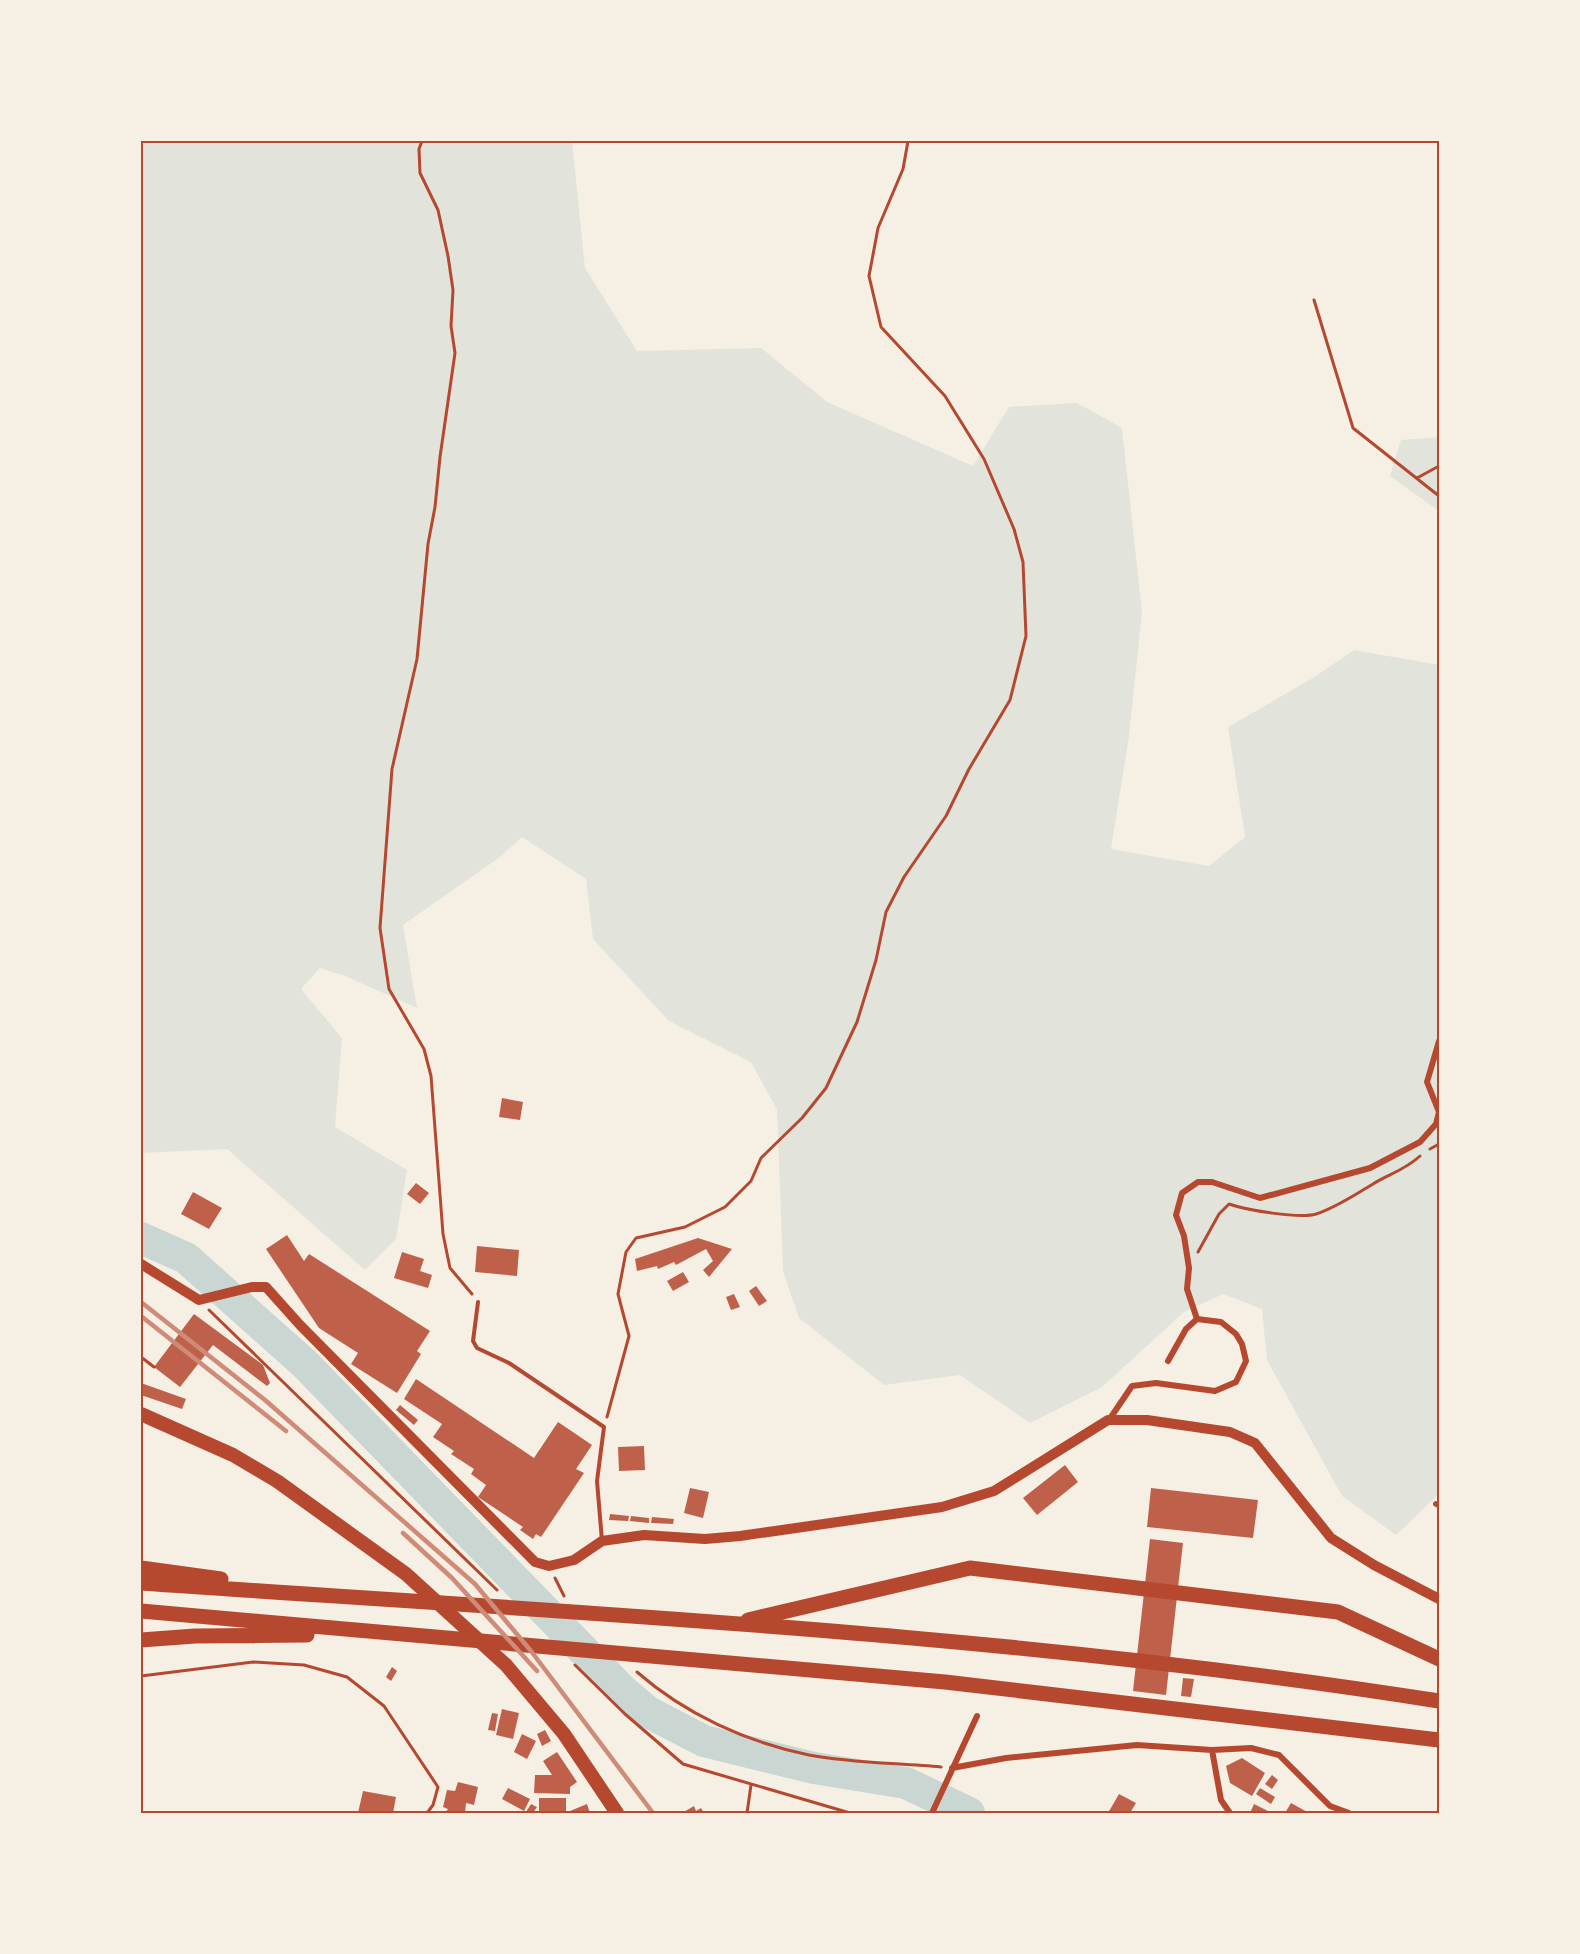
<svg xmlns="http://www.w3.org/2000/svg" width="1580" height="1954" font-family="'Source Serif 4',serif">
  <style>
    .green { fill: #e2e4dc }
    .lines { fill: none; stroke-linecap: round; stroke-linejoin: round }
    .river { stroke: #c9d6d2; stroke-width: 32 }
    .building { fill: #bf614a }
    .path { stroke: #b5482f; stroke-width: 3 }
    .service { stroke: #b5482f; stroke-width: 4 }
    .minor { stroke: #b5482f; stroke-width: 6 }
    .tertiary { stroke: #b5482f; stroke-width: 10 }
    .trunk { stroke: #b5482f; stroke-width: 14 }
    .motorway { stroke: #b5482f; stroke-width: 15 }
    .rail { stroke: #cf8b77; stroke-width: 4.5 }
    .neatline { fill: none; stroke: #b5482f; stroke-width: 2 }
  </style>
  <rect width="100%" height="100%" fill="#f6efe4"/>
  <path class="green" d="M141,141H572L585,268L637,351L761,348L827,402L973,466L1009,407L1077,403L1122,428L1142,612L1129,736L1111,849L1209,866L1245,837L1228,727L1313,678L1354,650L1439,665V1494L1396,1535L1342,1496L1267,1360L1262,1309L1223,1294L1184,1312L1102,1387L1030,1423L960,1375L884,1385L799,1318L783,1271L777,1110L751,1062L669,1021L593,939L586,879L522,837L500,857L403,925L417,1008L345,976L320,968L301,989L342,1038L335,1127L407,1170L396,1239L365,1270L227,1149L141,1153Z
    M1439,437V511L1390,476L1401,440Z"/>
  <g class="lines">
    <path class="river" d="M141,1238L186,1258L305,1364L622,1690L648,1712L704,1741L814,1768L906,1783L969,1813"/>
  </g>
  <path class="building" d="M502,1098L523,1102L520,1120L499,1117Z
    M416,1183L429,1193L420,1204L407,1194Z
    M193,1192L222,1208L209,1229L181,1214Z
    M287,1235L304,1261L309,1254L430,1331L417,1351L421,1354L397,1393L351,1364L358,1353L319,1328L266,1249Z
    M698,1238L732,1249L709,1277L703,1270L713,1261L706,1249L676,1265L674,1262L658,1269L657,1266L637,1271L635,1259Z
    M477,1246L519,1250L517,1276L475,1272Z
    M402,1252L424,1259L420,1271L432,1275L428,1288L394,1278Z
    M683,1272L689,1282L673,1291L667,1281Z
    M756,1286L767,1301L759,1306L749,1291Z
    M734,1294L740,1307L731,1310L726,1297Z
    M194,1314L263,1365L270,1383L267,1386L213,1345L180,1387L154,1367Z
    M416,1379L534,1458L558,1422L592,1445L576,1469L584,1473L541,1537L536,1534L533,1539L520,1530L523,1527L478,1497L486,1485L471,1474L474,1469L451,1454L454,1451L433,1437L442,1424L404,1399Z
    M141,1383L186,1399L182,1409L141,1395Z
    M400,1405L418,1420L414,1425L396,1410Z
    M644,1446L645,1470L619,1471L618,1447Z
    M1065,1465L1078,1482L1037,1515L1023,1498Z
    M690,1488L709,1492L703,1518L684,1513Z
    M1151,1488L1258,1500L1253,1538L1147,1527Z
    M610,1514L629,1516L628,1521L609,1520Z
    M631,1516L649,1518V1523L630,1521Z
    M652,1517L674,1519L673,1524L651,1523Z
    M1150,1539L1183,1543L1166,1695L1133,1691Z
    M392,1667L397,1671L391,1681L386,1677Z
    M1183,1678L1194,1679L1191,1697L1181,1696Z
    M502,1709L519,1713L513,1739L496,1735Z
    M492,1713L498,1714L495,1731L488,1730Z
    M545,1730L551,1741L542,1746L537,1734Z
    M522,1734L536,1741L527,1759L514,1752Z
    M557,1752L577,1782L570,1787V1794L534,1793L535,1775H552L543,1761Z
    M1242,1758L1265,1773L1252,1796L1230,1783L1226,1766Z
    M1272,1775L1278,1780L1272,1789L1265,1784Z
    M458,1782L478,1787L474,1805L466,1803L465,1813H445L448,1809L443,1807L447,1790L455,1791Z
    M508,1788L530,1799L524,1811L502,1799Z
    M1260,1788L1275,1797L1271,1804L1256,1794Z
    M363,1791L396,1797L393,1813H358Z
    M1119,1794L1136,1803L1130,1813H1108Z
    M539,1798H566V1813H539Z
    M1291,1803L1309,1813H1285Z
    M531,1804L537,1807L533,1813L526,1812Z
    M587,1804L590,1813H570V1811Z
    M1254,1804L1272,1813H1250Z
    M694,1806L696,1811L701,1808L704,1813H682Z"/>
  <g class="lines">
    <path class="path" d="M422,141L419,149L420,173L438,210L448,256L453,290L451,326L455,353L440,457L435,507L428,544L417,659L392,769L380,928L389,989L424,1049L431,1076L443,1234L450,1268L472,1294
      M1314,300L1353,428L1439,496
      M1417,478L1439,466
      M1430,1149L1439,1144
      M1198,1252L1219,1214L1229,1204C1246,1210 1299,1219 1316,1214C1337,1207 1354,1195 1373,1184C1389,1174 1405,1170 1420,1156
      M209,1310L497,1590
      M141,1357L154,1367
      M607,1417L629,1336L618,1294L626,1252L636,1238L685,1227L725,1207L751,1181L761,1158L802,1118L826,1088L857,1022L876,960L886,912L904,877L946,816L969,769L1010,700L1026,636L1023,562L1014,529L984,459L945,396L881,327L869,276L878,228L903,169L908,141
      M555,1578L564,1596
      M575,1665L625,1714L683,1764L850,1813
      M637,1672C685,1714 746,1742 809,1755C850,1763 899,1763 941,1767
      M141,1676L253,1662L304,1665L347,1677L384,1706L438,1787L433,1805L427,1813
      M747,1813L751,1785"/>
    <path class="service" d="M478,1302L473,1341L477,1348L509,1363L604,1427L597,1481L602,1541"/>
    <path class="minor" d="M1197,1319L1187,1289L1189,1268L1184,1236L1176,1215L1182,1193L1198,1182H1212L1260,1198L1370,1168L1420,1142L1436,1124L1439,1112L1427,1082L1439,1041
      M1109,1420L1132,1386L1156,1383L1215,1391L1236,1382L1246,1361L1242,1344L1236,1334L1221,1322L1197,1319L1186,1329L1168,1361
      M1436,1504L1439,1505
      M1212,1750L1221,1800L1230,1813
      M952,1768L1006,1758L1137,1745L1212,1750L1251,1748L1279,1755L1330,1806L1349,1813
      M932,1813L977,1716"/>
    <path class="tertiary" d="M141,1264L199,1300L252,1287H266L300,1325L535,1562L549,1566L574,1560L602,1541L644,1535L705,1539L740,1536L942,1507L994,1491L1108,1420H1147L1230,1432L1255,1443L1331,1538L1374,1565L1439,1599"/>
    <path class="trunk" d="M141,1414L233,1455L277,1481L406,1574L506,1665L564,1734L617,1813"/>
    <path class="motorway" d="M141,1568L221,1579
      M141,1583C574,1613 1009,1633 1439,1701
      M141,1611L945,1682L1439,1740
      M748,1620L970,1568L1338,1612L1439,1659
      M141,1640L195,1636L307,1635"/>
    <path class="rail" d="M141,1302L265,1400L475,1584L531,1651L653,1813
      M141,1316L286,1431
      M403,1533L452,1578L537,1671"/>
  </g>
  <rect width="1580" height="1954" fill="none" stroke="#f6efe4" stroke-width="285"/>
  <rect x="142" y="142" width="1296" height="1670" class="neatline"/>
</svg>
